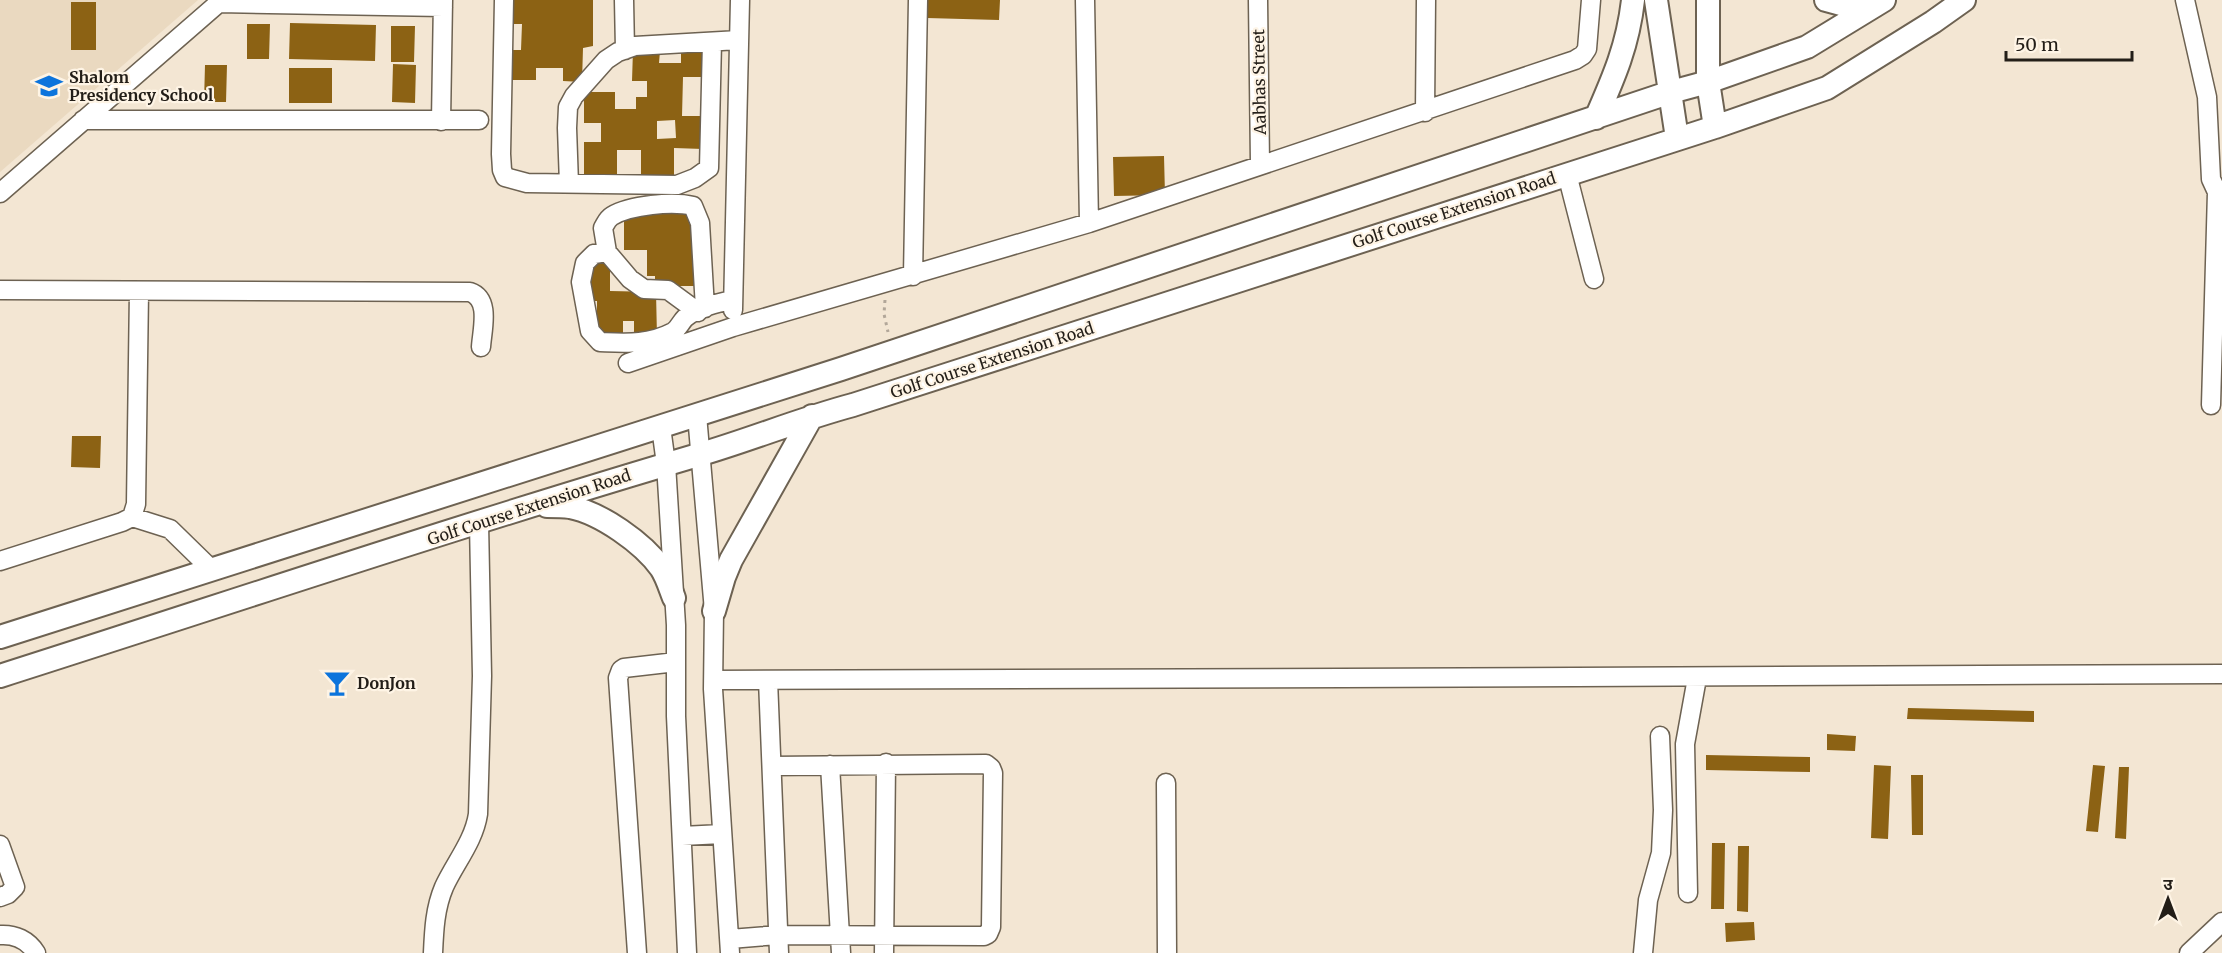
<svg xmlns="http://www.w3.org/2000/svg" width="2222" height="953" font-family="Merriweather,'Noto Sans Devanagari',serif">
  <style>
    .built { fill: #ead9c0 }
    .building { fill: #8c6214; fill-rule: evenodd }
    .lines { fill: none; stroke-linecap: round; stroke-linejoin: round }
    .minor-casing { stroke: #6d6252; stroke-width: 21 }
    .major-casing { stroke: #6d6252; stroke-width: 26 }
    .path { stroke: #b2a799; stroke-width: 3; stroke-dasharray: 3 4.5; stroke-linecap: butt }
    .minor { stroke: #fff; stroke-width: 18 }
    .major { stroke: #fff; stroke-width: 22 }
    .labels { text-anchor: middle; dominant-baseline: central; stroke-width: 4.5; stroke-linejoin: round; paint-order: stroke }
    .poi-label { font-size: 16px; font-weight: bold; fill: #231e18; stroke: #fef4e5; text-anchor: start }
    .street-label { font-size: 16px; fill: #231e18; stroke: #fef4e5 }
  </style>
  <rect width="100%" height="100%" fill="#f3e6d3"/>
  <path class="built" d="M0,0H198L0,172Z"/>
  <path class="building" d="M508,0H593V46L583,48L582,82L563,81V68H536V80H506L507,50H521L522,24H507Z
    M928,0H1000L999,20L927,18Z
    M71,2H96V50H71Z
    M290,23L376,25L375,61L289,59Z
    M247,24H270L269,59H247Z
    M391,26H415L414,62H391Z
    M633,50L660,51L659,63H681V51H704V77H683L682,116H703V149L674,148V180L641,179V150H617V179H584V142H601V123H584V92H615V109H636V97H647V81H632ZM675,120L676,138L657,139V121Z
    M393,64L416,65L415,103L392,102Z
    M205,65H227L226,102H204Z
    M289,68H332V103H289Z
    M1164,156L1165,195L1114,196L1113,157Z
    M624,214H694V286H655V276H647V250H624Z
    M610,263V291L656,292L657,337L634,336V321H623V336L597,335V301H587L588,264Z
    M72,436H101L100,468L71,467Z
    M1908,708L2034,711V722L1907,719Z
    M1827,734L1856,736L1855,751L1827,750Z
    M1706,755L1810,757V772L1706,770Z
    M1874,765L1891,766L1888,839L1871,838Z
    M2093,765L2105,766L2098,832L2086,831Z
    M2119,767H2129L2126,839L2115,838Z
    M1911,775H1923V835H1912Z
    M1712,843H1725L1724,909H1711Z
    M1738,846H1749L1748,912L1737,911Z
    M1754,922L1755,940L1726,942L1725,923Z"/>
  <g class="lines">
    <defs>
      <path id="minor" d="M504,0L501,154L502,170L505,177L527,183L677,185L695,178L709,168L712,42
        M624,0L625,50
        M1085,0L1089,223
        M1258,0L1260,164
        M2185,0L2207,97L2211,179L2217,192L2222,197
        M219,3L443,7
        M1425,112L1426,0
        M83,120H479
        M441,121L443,0
        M1567,174L1594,279
        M569,184L567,128L568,107L574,96L606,60L618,52L635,46L739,40
        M0,193L222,0
        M607,252L630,279L644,289L668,290L698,312
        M913,276L918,0
        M0,290L470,292C491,299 482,330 481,347
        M705,308L700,223L693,206C673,201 630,205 612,216C607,219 606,223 603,228L607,252L594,254L585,263L581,282L590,331L600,342C626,343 648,345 673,332C678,329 681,322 685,318C698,307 717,303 733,300
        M733,310L740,0
        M628,363L733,327L1089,223L1575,60L1583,55L1587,49L1591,0
        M2211,405L2217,192
        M697,415L714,611L713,689L730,953
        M661,427L666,464L676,625V716L687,953
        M132,517L170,529L212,570
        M0,561L122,522L132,517L136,504L139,291
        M713,680C1216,677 1719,679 2222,674
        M768,680L779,953
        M830,765L841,953
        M1166,783L1167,953
        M682,836L722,834
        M0,845L15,887L8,894L0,897
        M1688,893L1685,744L1697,678
        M0,935C15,934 28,940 36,953
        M730,939L778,935L984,936L988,934L991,927L993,773L991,768L986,764L772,766
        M433,953C434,930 435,908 444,887C455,863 474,841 478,814L482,676L479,523
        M637,953L618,678L621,670L624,668L676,662
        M884,953L886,763
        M1643,953L1648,900L1661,853L1663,810L1660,736
        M2189,953L2222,922"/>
      <path id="major" d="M1656,0L1677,138
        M1708,0V82L1715,127
        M1826,0L1848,6H1874
        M1596,118C1614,77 1628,45 1633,0
        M547,506C555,506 563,506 570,507C601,513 643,543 661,568C667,577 670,588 674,598
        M714,611L724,577L731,560L812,416
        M0,637L841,369L1671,92L1708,82L1807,47L1884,0
        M0,676C232,602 464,524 698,455C750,440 800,419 853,405L1715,127L1827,88L1933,22L1964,0"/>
    </defs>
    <use href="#minor" class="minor-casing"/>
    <use href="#major" class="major-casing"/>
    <path class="path" d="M885,300L884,314L888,332"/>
    <use href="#minor" class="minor"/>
    <use href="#major" class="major"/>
  </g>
  <defs>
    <symbol id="school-bare" viewBox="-9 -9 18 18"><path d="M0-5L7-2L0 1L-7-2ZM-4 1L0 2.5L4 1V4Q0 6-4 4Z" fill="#0c74dc" stroke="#fef4e5" stroke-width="2.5" paint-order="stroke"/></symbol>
    <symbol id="bar-bare" viewBox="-9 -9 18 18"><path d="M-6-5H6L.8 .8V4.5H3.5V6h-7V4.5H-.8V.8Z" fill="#0c74dc" stroke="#fef4e5" stroke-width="2.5" paint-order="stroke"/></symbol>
  </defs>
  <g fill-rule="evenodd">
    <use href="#school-bare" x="30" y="67" width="38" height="38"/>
    <use href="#bar-bare" x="318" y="664" width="38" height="38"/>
  </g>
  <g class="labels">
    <g class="poi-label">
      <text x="69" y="77">Shalom<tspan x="69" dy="18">Presidency School</tspan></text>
      <text x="357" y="683">DonJon</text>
    </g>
    <g class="street-label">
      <text transform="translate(1259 82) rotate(-91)">Aabhas Street</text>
      <text transform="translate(1454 210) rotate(-18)">Golf Course Extension Road</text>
      <text transform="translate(992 360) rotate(-18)">Golf Course Extension Road</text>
      <text transform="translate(529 507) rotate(-18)">Golf Course Extension Road</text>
    </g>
  </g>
  <g transform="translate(2168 899)" stroke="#fef4e5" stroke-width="4.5" paint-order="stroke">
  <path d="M0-4.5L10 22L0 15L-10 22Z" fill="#231e18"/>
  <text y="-9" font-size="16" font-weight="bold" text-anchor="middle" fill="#231e18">उ</text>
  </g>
  <path d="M2006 51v9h126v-9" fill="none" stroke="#231e18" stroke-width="3"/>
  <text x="2015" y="51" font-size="18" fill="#231e18" stroke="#fef4e5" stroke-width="4.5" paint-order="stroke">50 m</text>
</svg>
